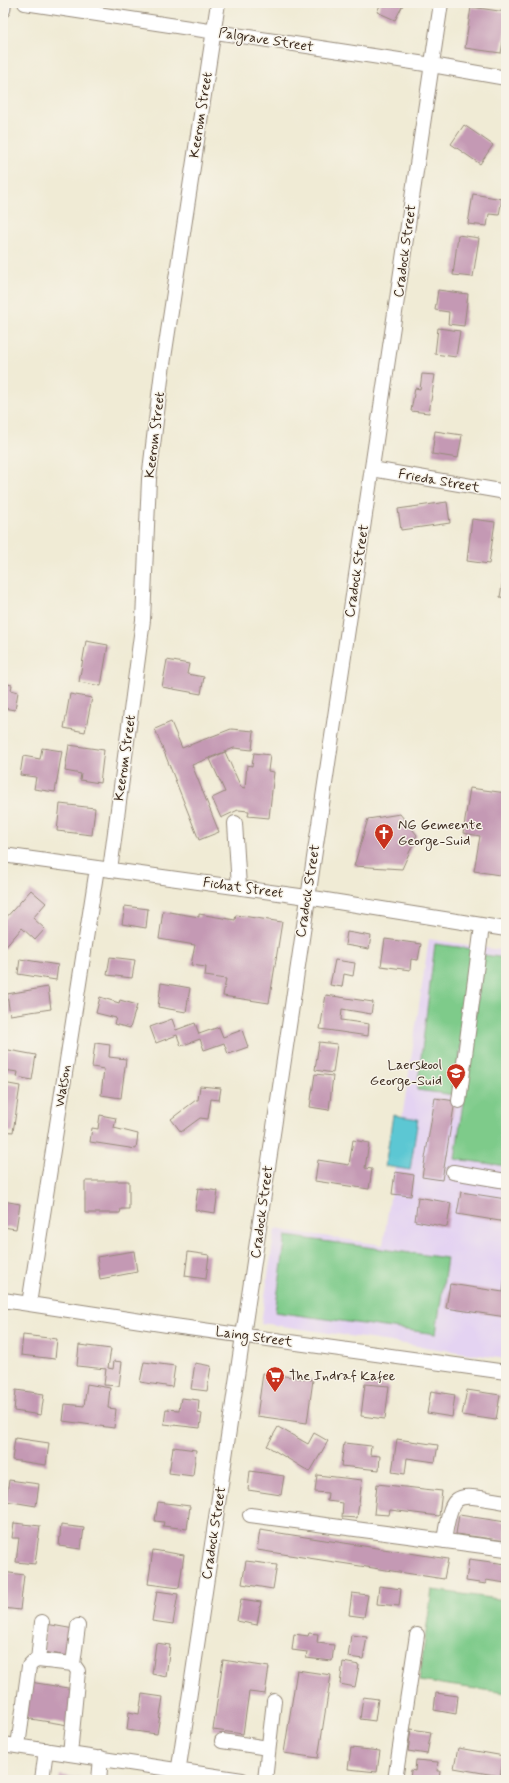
<svg xmlns="http://www.w3.org/2000/svg" width="509" height="1783" font-family="Mynerve,sans-serif">
  <style>
    .built { fill: #e4d3f2 }
    .green { fill: #7ecb8a; stroke: #5c7a54 }
    .water { fill: #5bc7d3; stroke: #4b7878 }
    .building { fill: #c499b4 }
    .lines { fill: none; stroke-linecap: round; stroke-linejoin: round }
    .minor-casing { stroke: #968a7a; stroke-width: 16 }
    .minor { stroke: #fff; stroke-width: 14 }
    .labels { text-anchor: middle; dominant-baseline: central; stroke-width: 3; stroke-linejoin: round; paint-order: stroke }
    .street-label { font-size: 14px; fill: #3b2a1e; stroke: #f7f3e8 }
    .poi-label { font-size: 14px; fill: #3b2a1e; stroke: #f7f3e8; text-anchor: start }
  </style>
  <rect width="100%" height="100%" fill="#f7f3e8"/>
  <filter id="ink" filterUnits="userSpaceOnUse"><feTurbulence type="fractalNoise" baseFrequency=".025" numOctaves="2"/><feDisplacementMap in="SourceGraphic" scale="8" xChannelSelector="R" yChannelSelector="G"/><feConvolveMatrix kernelMatrix="1 2 1 2 8 2 1 2 1" color-interpolation-filters="sRGB"/></filter>
  <filter id="wash" filterUnits="userSpaceOnUse"><feTurbulence type="fractalNoise" baseFrequency=".012" numOctaves="4" result="noise"/><feDisplacementMap in="SourceGraphic" scale="16" xChannelSelector="R" yChannelSelector="G"/><feGaussianBlur stdDeviation="0.9" result="paint"/><feColorMatrix in="noise" values="0 0 0 0 0 0 0 0 0 0 0 0 0 0 0 0 0 1.4 0 .05"/><feComposite in="paint" operator="in"/></filter>
  <g filter="url(#wash)">
    <rect width="100%" height="100%" fill="#f0ebd5"/>
    <path class="built" d="M429,939L506,951V1359L261,1323L275,1229L383,1245Z"/>
    <path class="green" d="M435,944L473,949L455,1095L417,1090Z
      M484,955L506,958V1166L455,1159Z
      M286,1236L447,1258L436,1334L275,1312Z
      M432,1590L506,1600V1693L419,1681Z"/>
    <path class="water" d="M393,1115L418,1119L410,1170L385,1166Z"/>
    <g id="blocks">
      <path class="building" d="M381,3H404L395,20L377,12Z
        M471,7L506,12V25L501,53L465,48Z
        M464,125L493,145L480,164L451,144Z
        M473,194L502,199L499,215L489,214L487,226L468,224Z
        M458,235L479,238L473,277L453,275Z
        M438,290L468,294L464,326L448,324L449,312L435,310Z
        M438,328L460,331L456,357L435,354Z
        M422,374L435,375L429,413L411,411L415,388L420,389Z
        M435,431L462,435L458,458L432,454Z
        M447,502L450,523L401,530L398,509Z
        M472,519L495,522L489,564L467,561Z
        M504,574L506,575V598L500,597Z
        M86,641L108,645L101,686L79,682Z
        M167,660L189,664L187,674L204,677L201,694L162,687Z
        M3,683L12,685L11,690L18,692L15,710L3,708Z
        M70,694L92,698L85,732L64,728Z
        M171,722L182,748L231,729L254,731L252,750L234,748L192,765L219,832L199,840L155,729Z
        M69,745L104,750L100,783L80,780L81,774L65,771Z
        M42,748L62,751L55,792L34,789L36,777L20,775L23,756L40,759Z
        M225,752L241,787L245,788L247,765L252,766L254,753L270,755L268,771L274,772L269,818L248,816L249,811L238,810L221,818L212,798L225,792L210,759Z
        M470,788L506,793V876L474,871L480,836L463,833Z
        M60,804L95,808L92,835L57,831Z
        M400,814L417,835L402,869L354,866L368,819Z
        M31,890L46,903L33,918L45,929L35,940L22,928L3,950V921Z
        M125,906L148,909L146,928L122,924Z
        M163,911L199,917V914L235,920L236,915L282,922L269,1003L223,996L226,979L205,976L206,967L191,965L195,945L159,939Z
        M347,932L371,936L369,949L345,945Z
        M385,939L421,944L418,960L411,959L410,970L381,966Z
        M110,957L135,960L132,978L107,975Z
        M20,959L58,965L56,980L18,974Z
        M335,960L355,963L353,976L344,974L342,987L330,985Z
        M161,983L190,988L186,1012L158,1007Z
        M48,987L51,1009L10,1015L7,994Z
        M326,995L373,1002L371,1014L342,1009L341,1020L369,1024L368,1036L320,1029Z
        M100,997L119,1003L120,1000L137,1005L130,1028L114,1024L116,1018L96,1013Z
        M172,1019L176,1030L195,1023L199,1034L219,1027L223,1037L242,1030L248,1047L228,1054L224,1043L204,1050L200,1039L181,1046L177,1035L156,1043L150,1027Z
        M319,1042L337,1044L333,1073L315,1070Z
        M95,1043L110,1045L109,1057L126,1059L121,1098L101,1095L104,1069L92,1067Z
        M3,1049L36,1055L32,1080L17,1077L18,1072L3,1070Z
        M315,1074L333,1076L329,1110L310,1107Z
        M3,1083L20,1086L13,1132L3,1131Z
        M200,1086L221,1088L219,1100L211,1099L208,1119L200,1118L181,1132L171,1119L196,1100H198Z
        M435,1098L455,1101L442,1180L422,1177Z
        M100,1115L116,1118L114,1128L138,1134L136,1149L90,1142L92,1128L98,1129Z
        M353,1140L369,1143L365,1168L372,1169L369,1189L315,1181L318,1160L349,1165Z
        M395,1172L414,1175L411,1196L392,1194Z
        M85,1181H129V1209H121L120,1213H85Z
        M198,1188L218,1191L215,1213L195,1210Z
        M461,1192L506,1199V1222L457,1214Z
        M418,1197L451,1203L447,1227L415,1221Z
        M3,1201L20,1204L16,1229L3,1227Z
        M134,1251L137,1272L100,1279L97,1257Z
        M188,1252L209,1255L206,1279L185,1276Z
        M505,1274L506,1317L446,1308L450,1284L503,1292Z
        M23,1335L57,1339L55,1359L21,1355Z
        M79,1345L111,1349L108,1368L113,1369L114,1361L122,1362L119,1386L104,1385L106,1369L77,1366Z
        M144,1362L175,1366L172,1387L140,1382Z
        M195,1363L211,1366L207,1391L191,1389Z
        M263,1373L313,1380L307,1423L257,1416Z
        M87,1384L110,1388L108,1408L116,1409L114,1428L63,1421L65,1404L84,1406Z
        M365,1384L389,1386L385,1419L361,1416Z
        M16,1390L44,1394L41,1415L14,1411Z
        M467,1390L500,1395L496,1420L462,1415Z
        M431,1391L455,1395L452,1417L427,1413Z
        M181,1398L199,1400L198,1413L202,1414L200,1428L164,1424L166,1409L179,1410Z
        M278,1427L308,1444L314,1433L328,1441L310,1472L267,1446Z
        M15,1438L49,1443L46,1465L12,1460Z
        M397,1439L438,1445L435,1462L407,1458L405,1474L392,1472Z
        M344,1443L371,1446L370,1455L380,1456L379,1470L341,1466Z
        M173,1447L196,1450L193,1476L169,1473Z
        M250,1471L284,1476L281,1495L248,1490Z
        M317,1475L362,1480L357,1518L342,1517L343,1503L327,1501L328,1493L315,1492Z
        M9,1480L39,1484L36,1506L6,1501Z
        M377,1484L442,1491L439,1516L390,1510L389,1515L374,1514Z
        M158,1502L190,1506L187,1529L163,1526L164,1522L155,1521Z
        M459,1515L506,1522V1541L456,1534Z
        M14,1523L40,1526L35,1564L16,1562L19,1538H12Z
        M61,1525L84,1528L81,1549L59,1546Z
        M260,1530L448,1559L444,1579L257,1550Z
        M153,1550L184,1555L179,1588L148,1584Z
        M469,1559L506,1564V1583L486,1580V1584L466,1581Z
        M246,1561L277,1565L273,1589L242,1584Z
        M3,1572L24,1575L20,1610L3,1608Z
        M379,1586L401,1589L399,1606L377,1604Z
        M157,1591L178,1594L173,1624L152,1621Z
        M352,1593L368,1595L364,1617L349,1615Z
        M241,1599L261,1602L257,1625L237,1621Z
        M46,1624L74,1629L70,1656L42,1652Z
        M309,1633L318,1634L317,1643L334,1645L332,1661L306,1658L307,1652L292,1650L294,1634L308,1636Z
        M351,1635L367,1637L363,1659L348,1657Z
        M156,1643L170,1645L166,1677L152,1674Z
        M223,1660L269,1667L265,1694L249,1692L243,1734L213,1730Z
        M343,1662L359,1665L355,1687L340,1684Z
        M297,1670L331,1675L318,1758L284,1753Z
        M30,1682L74,1689L68,1725L25,1718Z
        M436,1693L458,1696L456,1714L434,1710Z
        M142,1694L163,1697L157,1734L127,1730L129,1712L139,1714Z
        M363,1697L378,1699L375,1721L360,1719Z
        M411,1729L431,1732L427,1754L408,1751Z
        M351,1748L380,1751L377,1772L348,1769Z
        M458,1748L504,1756L500,1776L454,1768Z
        M416,1760L438,1762L437,1771H440L439,1780H410L411,1770L415,1771Z
        M60,1775L80,1778V1780H59Z"/>
    </g>
  </g>
  <g filter="url(#ink)">
    <use href="#blocks" fill-opacity="0" stroke="#968a7a" stroke-width="1"/>
    <g class="lines">
      <defs>
        <path id="minor" d="M25,3L432,65L506,78
          M3,10L4,3
          M372,469L506,492
          M235,823L239,887
          M3,855L307,897L506,929
          M110,870L143,620L149,479L162,371L218,3
          M459,1101L482,926
          M453,1172L506,1181
          M3,1300L174,1326L506,1372
          M29,1304L97,868
          M250,1515L506,1549
          M444,1541C452,1486 457,1495 506,1502
          M38,1660L42,1622
          M73,1664L78,1626
          M222,1741L268,1748
          M3,1744L242,1780
          M18,1746L29,1666L33,1662L38,1660L73,1664L78,1671L70,1754
          M42,1780L46,1750
          M99,1780L101,1758
          M177,1780L441,3
          M265,1780L274,1701
          M395,1780L417,1635"/>
      </defs>
      <use href="#minor" class="minor-casing"/>
      <use href="#minor" class="minor"/>
    </g>
  </g>
  <defs>
    <symbol id="church-pin" viewBox="-11 -11 22 30"><path d="M0 17L-7.5 6A9.5 9.5 0 1 1 7.5 6Z" fill="#c8321e" stroke="#f7f3e8"/><path d="M-1.2-6h2.4v3.5h3.3v2.4h-3.3V6h-2.4V-.1h-3.3v-2.4h3.3Z" fill="#fff"/></symbol>
    <symbol id="school-pin" viewBox="-11 -11 22 30"><path d="M0 17L-7.5 6A9.5 9.5 0 1 1 7.5 6Z" fill="#c8321e" stroke="#f7f3e8"/><path d="M0-5L7-2L0 1L-7-2ZM-4 1L0 2.5L4 1V4Q0 6-4 4Z" fill="#fff"/></symbol>
    <symbol id="supermarket-pin" viewBox="-11 -11 22 30"><path d="M0 17L-7.5 6A9.5 9.5 0 1 1 7.5 6Z" fill="#c8321e" stroke="#f7f3e8"/><path d="M-6-5.5h2.5l.6 2H6L4.5 2H-2.5L-4.4-4H-6ZM-1.5 3.2a1.3 1.3 0 1 0 .1 0ZM3 3.2a1.3 1.3 0 1 0 .1 0Z" fill="#fff"/></symbol>
  </defs>
  <g fill-rule="evenodd">
    <use href="#church-pin" x="373" y="822" width="22" height="30"/>
    <use href="#school-pin" x="445" y="1062" width="22" height="30"/>
    <use href="#supermarket-pin" x="264" y="1365" width="22" height="30"/>
  </g>
  <g class="labels">
    <g class="street-label">
      <text transform="translate(266 40) rotate(9)">Palgrave Street</text>
      <text transform="translate(201 115) rotate(-81)">Keerom Street</text>
      <text transform="translate(405 251) rotate(-82)">Cradock Street</text>
      <text transform="translate(155 435) rotate(-83)">Keerom Street</text>
      <text transform="translate(439 481) rotate(10)">Frieda Street</text>
      <text transform="translate(357 571) rotate(-81)">Cradock Street</text>
      <text transform="translate(125 758) rotate(-82)">Keerom Street</text>
      <text transform="translate(243 888) rotate(8)">Fichat Street</text>
      <text transform="translate(308 891) rotate(-81)">Cradock Street</text>
      <text transform="translate(63 1086) rotate(-81)">Watson</text>
      <text transform="translate(262 1212) rotate(-82)">Cradock Street</text>
      <text transform="translate(254 1337) rotate(8)">Laing Street</text>
      <text transform="translate(214 1533) rotate(-81)">Cradock Street</text>
    </g>
    <g class="poi-label">
      <text x="398" y="825">NG Gemeente<tspan x="398" dy="16">George-Suid</tspan></text>
      <text x="442" y="1065" text-anchor="end">Laerskool<tspan x="442" dy="16">George-Suid</tspan></text>
      <text x="289" y="1376">The Indraf Kafee</text>
    </g>
  </g>
  <rect width="509" height="1783" fill="none" stroke="#f7f3e8" stroke-width="16"/>
</svg>
